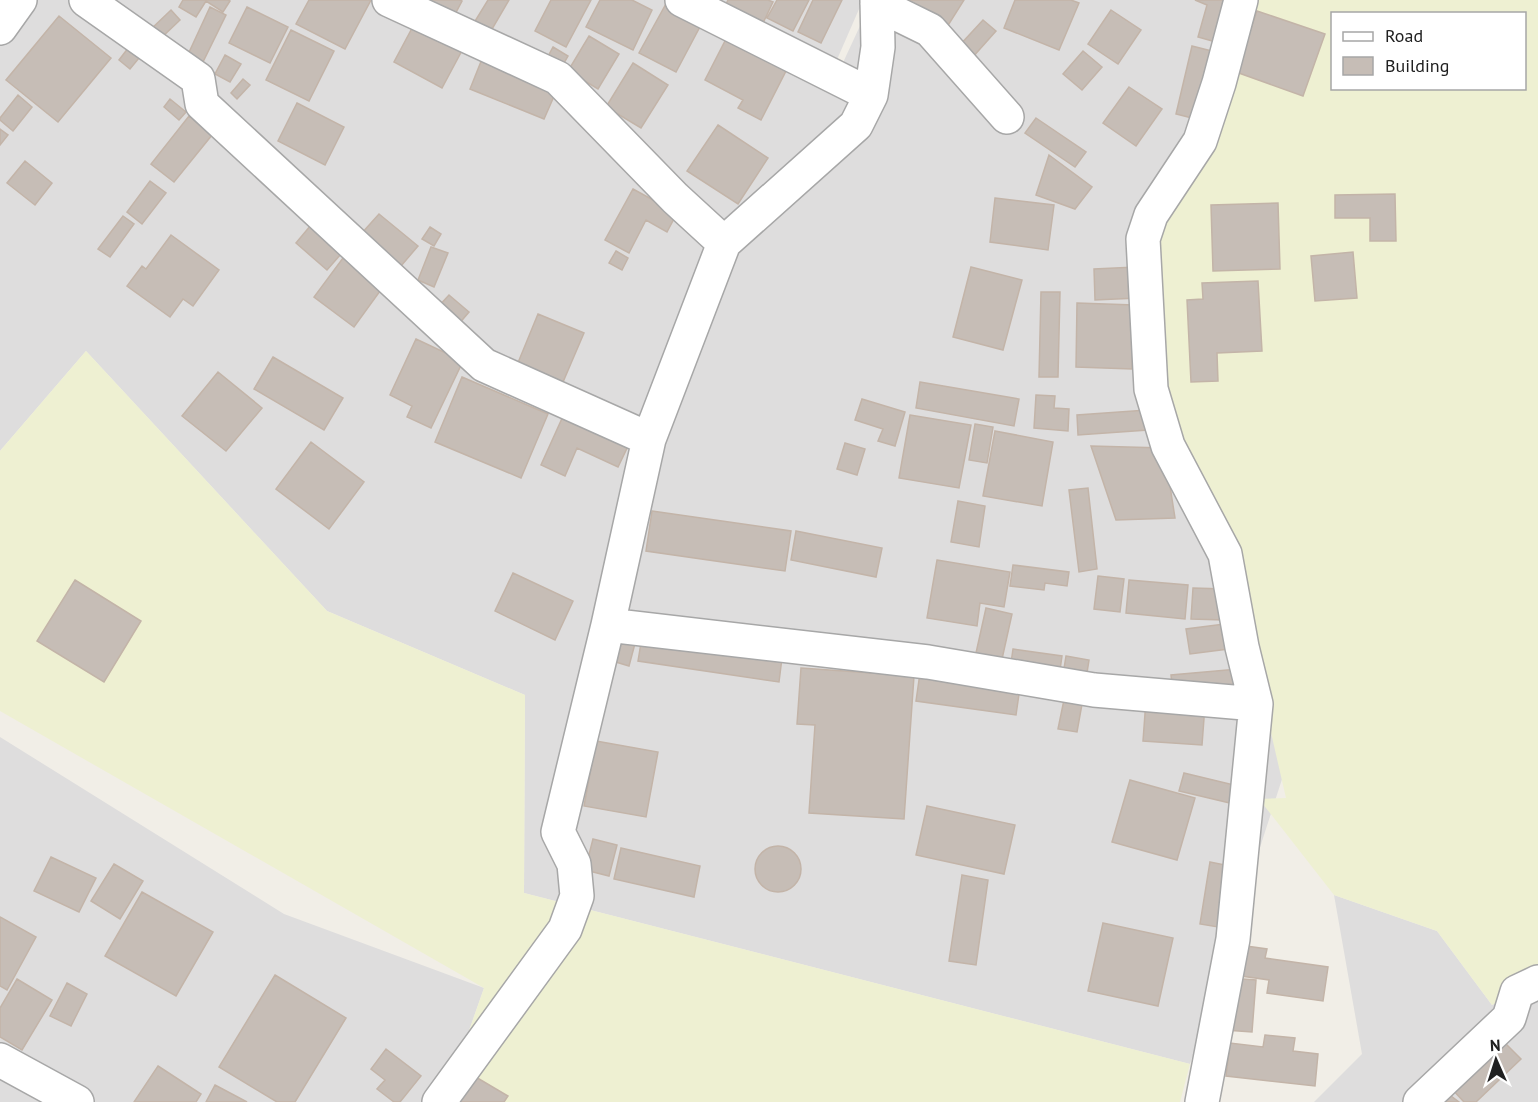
<svg xmlns="http://www.w3.org/2000/svg" width="1538" height="1102" font-family="'PT Sans',sans-serif">
  <style>
    .residential { fill: #dedddd }
    .farmland { fill: #eef0d2; fill-rule: evenodd }
    .building { fill: #c6bdb6; stroke: #c3b4a8; stroke-width: 1.5 }
    .lines { fill: none; stroke-linecap: round; stroke-linejoin: round }
    .minor-casing { stroke: #a7a7a7; stroke-width: 36 }
    .minor { stroke: #fff; stroke-width: 33 }
  </style>
  <rect width="100%" height="100%" fill="#f1eee7"/>
  <path class="residential" d="M0,0H675L834,82L872,0H1237L1305,708L1190,1064L524,893L525,695L327,611L86,351L0,451Z
    M699,0H863L832,71Z
    M0,737L284,914L484,988L444,1102H0Z
    M1334,895L1437,931L1492,1005L1538,983V1102H1314L1362,1054Z"/>
  <path class="farmland" d="M1246,0H1538V983L1492,1005L1437,931L1334,895L1259,799L1286,798L1222,520L1173,435L1156,236ZM1332,14H1524V88H1332Z
    M86,351L327,611L525,695L524,893L1190,1064L1180,1102H444L484,988L0,711V451Z"/>
  <path class="building" d="M183,0H228L230,1L223,12L206,1L196,17L179,7Z
    M309,0H371L345,49L296,24Z
    M421,0H460L462,1L452,20Z
    M488,0H509L488,36L472,26Z
    M551,0H591L566,47L535,31Z
    M600,0H632L652,10L633,50L586,27Z
    M728,0H768L773,2L763,23L725,6Z
    M777,0H809L793,31L767,18Z
    M813,0H842L821,43L798,32Z
    M905,0H964L947,27Z
    M1015,0H1071L1079,3L1059,50L1004,28Z
    M1195,0H1227L1216,42L1198,37L1207,5Z
    M667,2L703,21L676,72L639,53Z
    M210,7L226,15L200,68L185,61Z
    M247,7L288,27L270,63L229,43Z
    M171,10L180,20L158,41L149,31Z
    M1111,10L1141,30L1118,64L1088,44Z
    M1257,11L1325,34L1303,96L1236,72Z
    M59,16L111,58L58,122L6,80Z
    M418,17L466,43L442,88L394,62Z
    M983,20L996,31L972,58L959,46Z
    M291,30L334,51L309,101L266,80Z
    M589,36L619,54L598,89L568,71Z
    M726,39L787,69L761,120L738,108L743,100L705,80Z
    M132,43L144,52L130,69L119,60Z
    M1192,46L1216,52L1200,120L1176,114Z
    M553,47L568,56L560,70L545,62Z
    M1083,51L1102,67L1082,90L1063,74Z
    M484,54L559,85L544,119L470,89Z
    M225,55L241,64L230,82L215,74Z
    M633,63L668,85L641,128L606,107Z
    M243,79L250,85L237,99L231,93Z
    M1129,87L1162,109L1136,146L1103,123Z
    M18,95L32,107L13,131L0,120V118Z
    M170,99L186,112L179,120L164,107Z
    M297,103L344,127L325,165L278,141Z
    M189,116L212,135L174,182L151,164Z
    M1036,118L1086,152L1075,167L1025,133Z
    M718,125L768,158L738,204L687,171Z
    M0,129L8,135L0,145Z
    M1049,155L1092,187L1075,209L1036,195Z
    M25,161L52,183L35,205L7,183Z
    M150,181L166,193L142,224L127,212Z
    M633,189L677,213L667,232L646,220L629,253L605,240Z
    M1395,194L1396,241H1370V218H1335V195Z
    M995,198L1054,205L1048,250L990,242Z
    M1278,203L1280,269L1213,271L1211,205Z
    M379,214L418,246L401,266L362,233Z
    M123,216L134,224L110,257L98,249Z
    M316,219L348,246L327,270L296,243Z
    M430,227L441,234L434,246L422,239Z
    M171,235L219,270L193,306L183,299L170,317L127,286L142,266L146,269Z
    M431,247L448,253L434,287L418,280Z
    M616,251L628,258L622,270L609,263Z
    M1353,252L1357,298L1315,301L1311,256Z
    M343,258L383,287L354,327L314,297Z
    M971,267L1022,280L1003,350L953,337Z
    M1136,267L1138,298L1095,300L1094,269Z
    M1258,281L1262,351L1217,353L1218,381L1191,382L1187,300L1203,299L1202,283Z
    M1041,292H1060L1058,377H1039Z
    M449,295L469,312L458,325L438,307Z
    M1077,303L1134,305L1132,369L1076,367Z
    M538,314L584,333L560,389L515,370Z
    M416,339L463,361L431,428L407,417L412,406L390,395Z
    M273,357L343,398L324,430L254,389Z
    M218,372L262,408L226,451L182,416Z
    M462,377L548,414L521,478L435,442Z
    M920,382L1019,399L1014,426L916,408Z
    M1036,395L1055,396L1054,408L1069,409L1068,431L1034,428Z
    M862,399L905,412L895,446L878,441L883,429L855,420Z
    M1147,410L1148,430L1078,435L1077,415Z
    M564,414L629,444L618,467L577,448L565,476L541,465Z
    M910,415L971,425L959,488L899,478Z
    M975,424L993,427L987,463L969,460Z
    M995,431L1053,442L1042,506L983,496Z
    M311,442L364,482L329,529L276,489Z
    M845,443L865,449L857,475L837,469Z
    M1091,446L1164,448L1175,518L1116,520Z
    M1088,488L1097,569L1079,572L1069,490Z
    M958,501L985,506L979,547L951,542Z
    M652,511L791,531L785,571L646,551Z
    M796,531L882,548L876,577L791,560Z
    M937,560L1010,572L1004,607L980,603L977,626L927,618Z
    M1013,565L1069,572L1067,586L1045,583L1044,590L1010,586Z
    M513,573L573,601L555,640L495,611Z
    M1098,576L1124,579L1120,612L1094,609Z
    M75,580L141,621L104,682L37,641Z
    M1129,580L1188,585L1185,619L1126,613Z
    M1193,588L1225,589L1224,620L1191,619Z
    M986,608L1012,614L1002,659L976,653Z
    M1232,623L1236,648L1190,654L1186,629Z
    M617,631L637,636L629,666L609,660Z
    M642,637L782,658L779,682L638,661Z
    M1013,649L1062,656L1059,677L1010,670Z
    M1066,656L1089,660L1086,679L1063,675Z
    M801,668L914,676L904,819L809,813L815,725L797,724Z
    M1238,669L1239,689L1173,695L1171,675Z
    M920,673L1020,687L1016,715L916,701Z
    M1066,690L1084,693L1077,732L1058,729Z
    M1146,700L1205,705L1202,745L1143,741Z
    M596,741L658,752L646,817L584,806Z
    M1184,773L1234,785L1230,803L1179,791Z
    M1130,780L1195,798L1177,860L1112,842Z
    M927,806L1015,825L1004,874L916,855Z
    M593,839L617,845L609,876L585,870Z
    M755 869a23 23 0 1 1 46 0a23 23 0 1 1-46 0Z
    M621,848L700,866L694,897L614,879Z
    M51,857L96,878L79,912L34,891Z
    M1210,862L1235,867L1224,928L1200,924Z
    M114,864L143,881L120,919L91,901Z
    M962,875L988,880L976,965L949,961Z
    M142,892L213,932L176,996L105,956Z
    M0,917L36,937L7,990L0,986Z
    M1103,923L1173,938L1158,1006L1088,991Z
    M1239,945L1267,949L1265,958L1328,967L1323,1001L1267,993L1269,980L1234,975Z
    M275,975L346,1018L295,1102H277L219,1067Z
    M1229,978L1256,980L1252,1032L1225,1030Z
    M17,979L52,1000L22,1050L0,1037V1008Z
    M67,983L87,994L71,1026L50,1016Z
    M1265,1035L1295,1038L1293,1051L1318,1054L1315,1086L1226,1076L1230,1043L1263,1047Z
    M1503,1041L1521,1059L1476,1102H1464L1452,1089Z
    M386,1049L421,1076L400,1102H394L377,1089L385,1080L371,1069Z
    M158,1066L201,1094L196,1102H134Z
    M474,1076L508,1096L504,1102H459Z
    M215,1085L247,1102H206Z
    M1447,1093L1459,1102H1440Z"/>
  <g class="lines">
    <defs>
      <path id="minor" d="M86,0L198,79L202,104L484,365L649,439
        M389,0L558,78L675,198L724,243
        M682,0L871,95
        M877,4L930,30L1007,117
        M0,28L20,0
        M608,625L928,662L1094,690L1256,704
        M0,1060L77,1102
        M439,1102L565,929L577,896L574,864L558,832L608,625L649,439L724,243L856,125L871,95L878,47L877,0
        M1202,1102L1233,939L1256,704L1242,647L1225,554L1168,446L1151,389L1143,239L1151,215L1200,141L1219,83L1241,0
        M1420,1102L1509,1018L1517,992L1538,982"/>
    </defs>
    <use href="#minor" class="minor-casing"/>
    <use href="#minor" class="minor"/>
  </g>
  <rect x="1331" y="12" width="195" height="78" fill="#ffffff" stroke="#a6a6a6" stroke-width="1.5"/>
  <rect x="1343" y="32" width="30" height="9" fill="#ffffff" stroke="#a6a6a6" stroke-width="1.5"/>
  <text x="1385" y="42" font-size="18" fill="#202020">Road</text>
  <rect x="1343" y="57" width="30" height="18" fill="#c6bdb6" stroke="#a6a6a6" stroke-width="1.5"/>
  <text x="1385" y="72" font-size="18" fill="#202020">Building</text>
  <g transform="translate(1496 1060) rotate(357)" stroke="#ffffff" stroke-width="4.5" paint-order="stroke">
  <path d="M0-4.5L10 22L0 15L-10 22Z" fill="#202020"/>
  <text y="-9" font-size="16" font-weight="bold" text-anchor="middle" fill="#202020">N</text>
  </g>
</svg>
